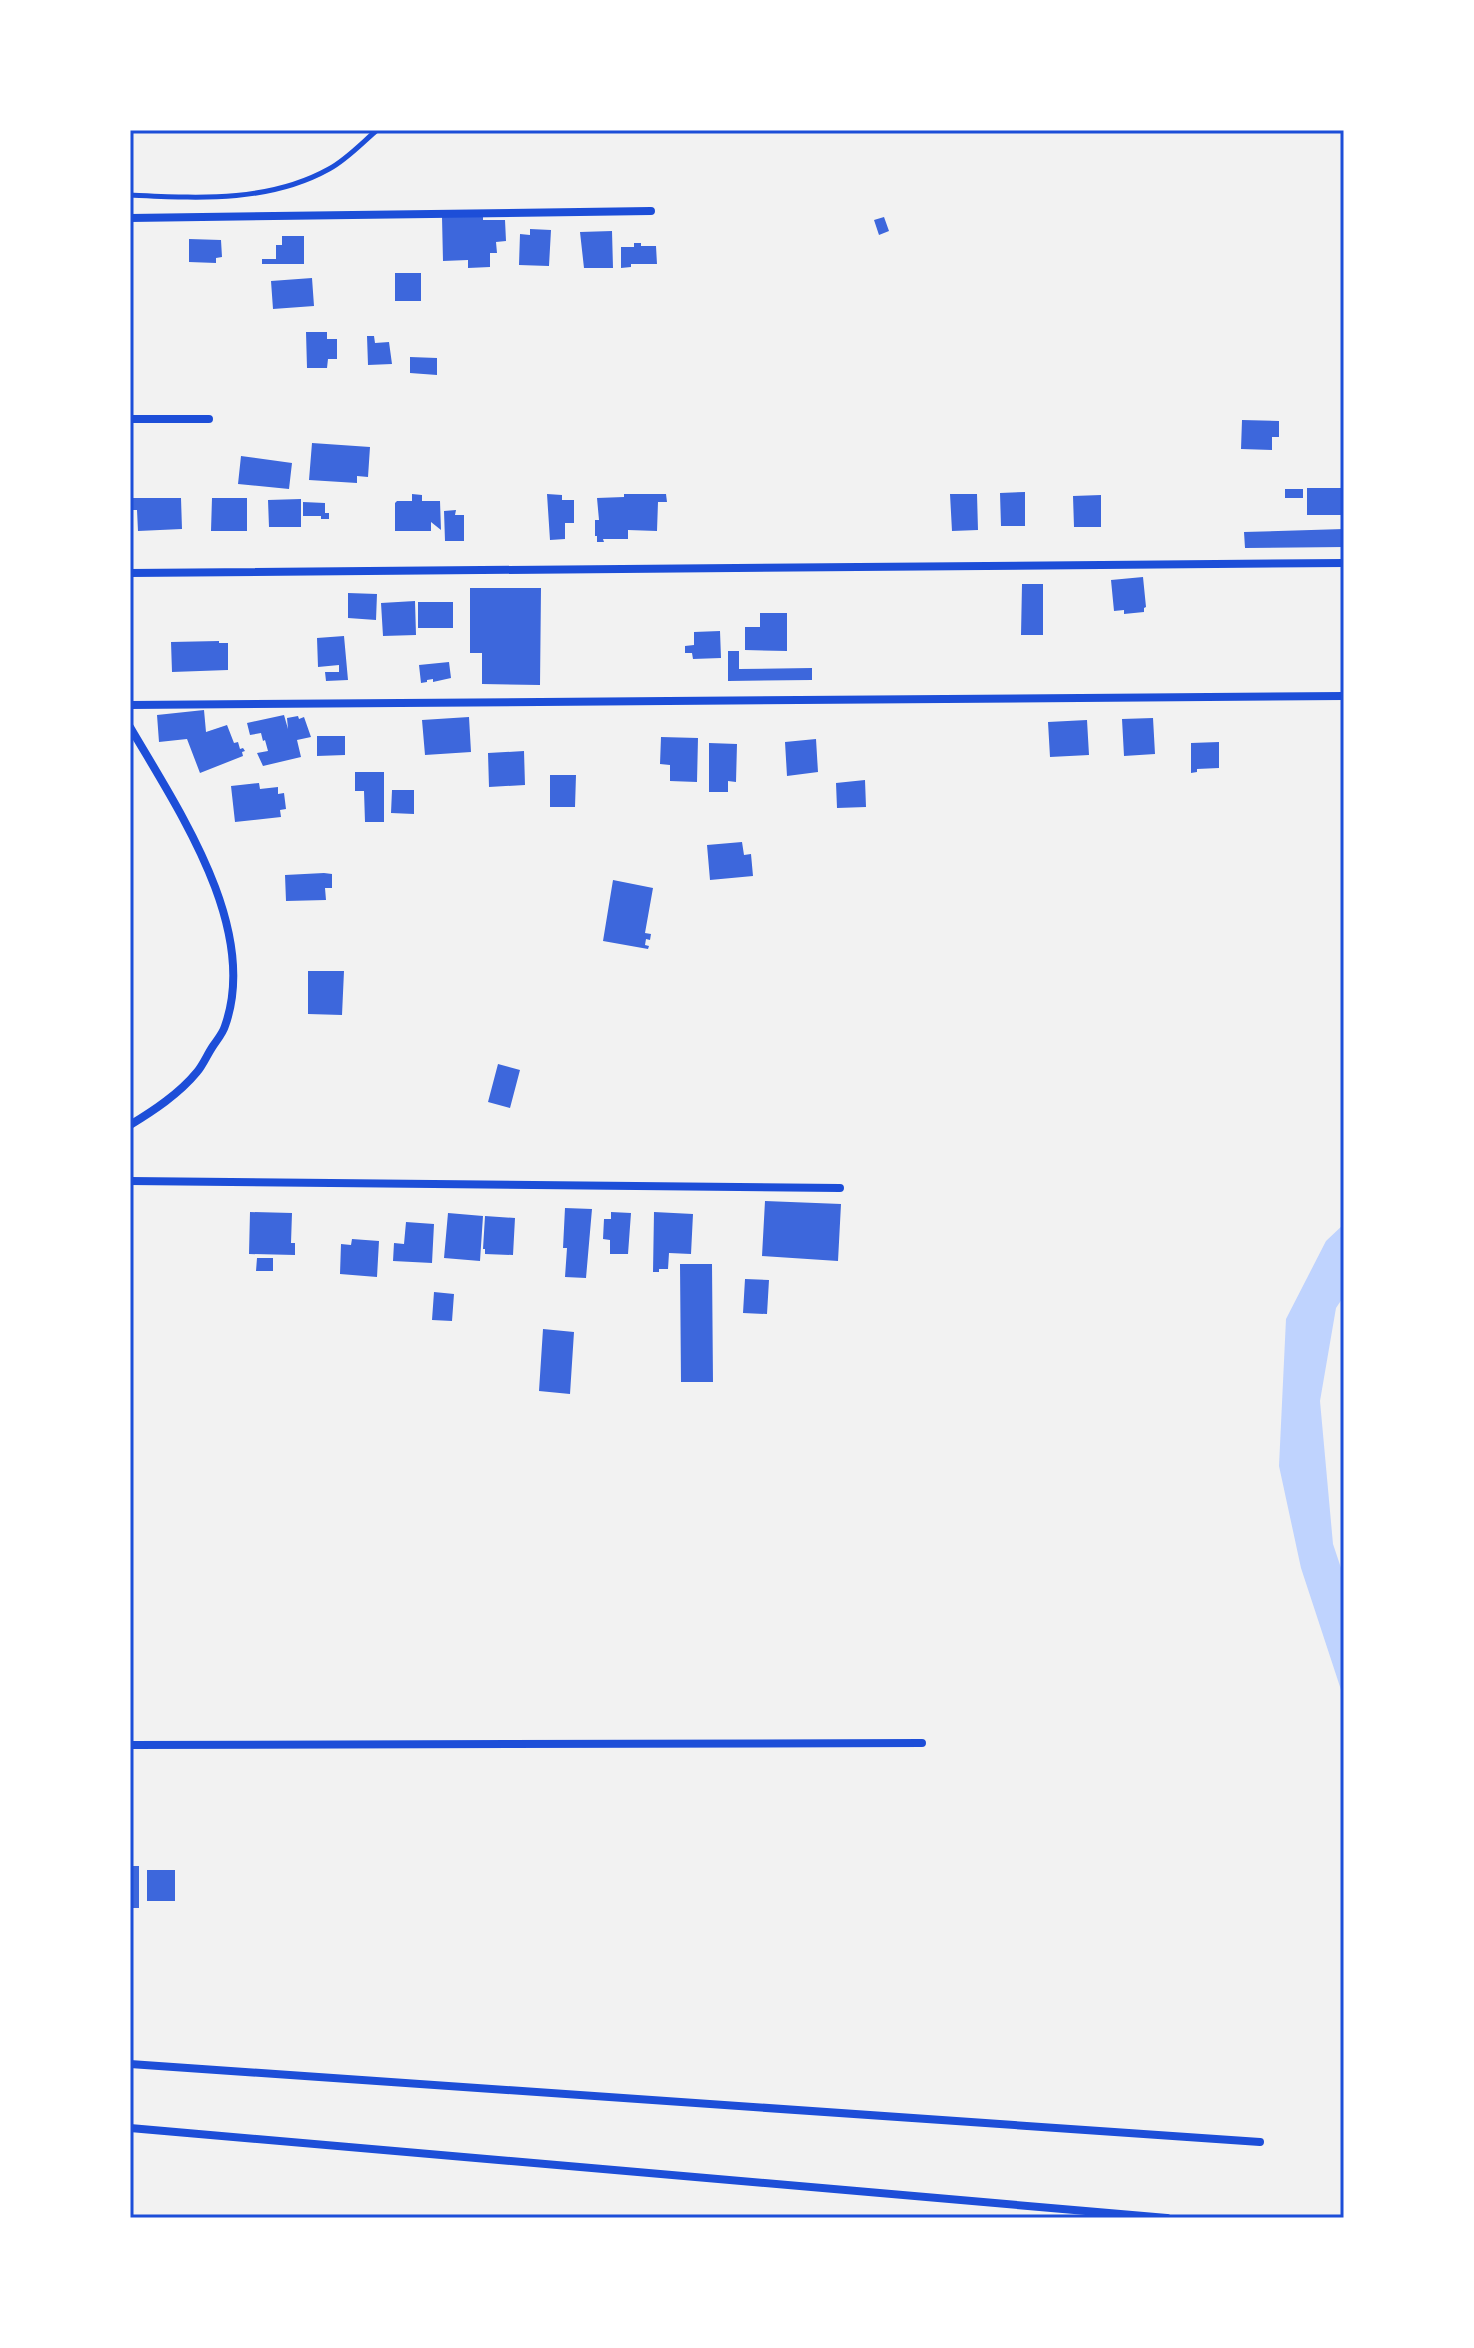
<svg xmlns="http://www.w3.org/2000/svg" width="1474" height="2348" font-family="Roboto,sans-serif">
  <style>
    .water { fill: #bfd3fe }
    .building { fill: #3d67dc }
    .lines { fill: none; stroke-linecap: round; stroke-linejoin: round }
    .service { stroke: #1d4ed8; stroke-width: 5 }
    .minor { stroke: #1d4ed8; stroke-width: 8 }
    .neatline { fill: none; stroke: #1d4ed8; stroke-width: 3 }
  </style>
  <rect width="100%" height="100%" fill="#f2f2f2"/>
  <path class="water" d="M1344,1224V1296L1336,1308L1320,1401L1333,1544L1344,1577V1699L1301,1568L1279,1466L1286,1319L1326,1241Z"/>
  <path class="building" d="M483,216V220H505L506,241L496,242L497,253H490V267L468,268V260L443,261L442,217Z
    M884,217L889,231L879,235L874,220Z
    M530,229L551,230L549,266L519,265L520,234L530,235Z
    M612,231L613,268H584L580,232Z
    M282,236H304V264H262V259H276V245H282Z
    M189,239L221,240L222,257L216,258V263L189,262Z
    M634,243H641V246H656L657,264H631V267L621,268V247H634Z
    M395,273H421V301H395Z
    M312,278L314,306L273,309L271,281Z
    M306,332H327V339H337V359H328L327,368H307Z
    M367,336H374L375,343L389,342L392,364L368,365Z
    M410,357L437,358V375L410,373Z
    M1242,420L1279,421V437H1272V450L1241,449Z
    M312,443L370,447L368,477L357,476V483L309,480Z
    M241,456L292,463L289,489L238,484Z
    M1307,488H1344V515H1307Z
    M1285,489H1303V498H1285Z
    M1025,492V526H1001L1000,493Z
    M412,494L422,495V501H440L441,530L431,522V531H395V503L397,501H412Z
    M547,494L562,495V500H574V523H565V539L550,540Z
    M624,494H666L667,502H658L657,531L628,530V539H603L604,542H597V536H595V520H599L597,498L624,497Z
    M950,494H977L978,530L952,531Z
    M1101,495V527H1074L1073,496Z
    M130,498H181L182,529L138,531L137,510H130Z
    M212,498H247V531H211Z
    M301,499V527H269L268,500Z
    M303,502L325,503V513H329V519H321V516H303Z
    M456,510L455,515H464V541H445L444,511Z
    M1344,529V547L1245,548L1244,532Z
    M1143,577L1146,607L1144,608V612L1124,614V610L1114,611L1111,580Z
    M1022,584H1043V635H1021Z
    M470,588H541L540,685L482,684V653H470Z
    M348,593L377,594L376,620L348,618Z
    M415,601L416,635L383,636L381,603Z
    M418,602H453V628H418Z
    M760,613H787V651L745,650V627H760Z
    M720,631L721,658L693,659L692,653H685V646L694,645V632Z
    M344,636L348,680L326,681L325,672H339V665L318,667L317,638Z
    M219,641V643H228V670L172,672L171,642Z
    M728,651H739V669L812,668V680L728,681Z
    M449,662L451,678L433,682V679L427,680V682L421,683L419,665Z
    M204,710L206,732L227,725L234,743L238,742L240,749L243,748L245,751L242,752L243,756L200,773L187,739L159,742L157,715Z
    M284,715L288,729L287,718L298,716L299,719L304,717L311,737L297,740L301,757L263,766L257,753L268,751L265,740L263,741L261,733L250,735L247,723Z
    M469,717L471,752L425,755L422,720Z
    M1153,718L1155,754L1124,756L1122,719Z
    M1087,720L1089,755L1050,757L1048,722Z
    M317,736H345V755L317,756Z
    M661,737L698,738L697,782L670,781V765L660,764Z
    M816,739L818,772L787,776L785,742Z
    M1219,742V768L1197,769V772L1191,773V743Z
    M709,743L737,744L736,782L728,781V792H709Z
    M524,751L525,785L489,787L488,753Z
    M355,772H384V822H365L364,791H355Z
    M550,775H576L575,807H550Z
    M865,780L866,807L837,808L836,783Z
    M259,783L260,789L278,787V794L284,793L286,809L280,810L281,817L235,822L231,786Z
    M392,790H414V814L391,813Z
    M742,842L744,855L751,854L753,876L710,880L707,845Z
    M324,873L332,874V888H325L326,900L286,901L285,875Z
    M613,880L653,888L645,933L651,934L650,940L646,939L645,945L649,946L648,949L603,941Z
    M308,971H344L342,1015L308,1014Z
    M498,1064L520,1070L510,1108L488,1102Z
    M765,1201L841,1204L838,1261L762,1256Z
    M565,1208L592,1209L586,1278L565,1277L567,1248H563Z
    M250,1212L292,1213L291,1243H295V1255L249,1254Z
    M611,1212L631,1213L628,1254H610V1240L603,1239L604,1219H611Z
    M654,1212L693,1214L691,1254L669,1253L668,1269H659V1272H653Z
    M448,1213L483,1216L480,1261L444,1258Z
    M485,1216L515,1218L513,1255L485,1254V1249H483Z
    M406,1222L434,1224L432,1263L393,1261L394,1243L404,1244Z
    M352,1239L379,1241L377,1277L340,1274L341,1244L351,1245Z
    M257,1258H273V1271H256Z
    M680,1264H712L713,1382H681Z
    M745,1279L769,1280L767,1314L743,1313Z
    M434,1292L454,1294L452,1321L432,1320Z
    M543,1329L574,1332L570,1394L539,1391Z
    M130,1866H139V1908H130Z
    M147,1870H175V1901H147Z"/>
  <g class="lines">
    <path class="service" d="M130,195C197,198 268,203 329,169C346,160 362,143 377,130"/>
    <path class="minor" d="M130,218L651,211
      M130,419H209
      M130,573L1344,563
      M130,705L1344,696
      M130,727C177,808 260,928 225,1026C223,1033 217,1040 213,1046C207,1055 203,1065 197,1072C179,1094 153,1111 130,1125
      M130,1181L840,1188
      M130,1745L922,1743
      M130,2064L1260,2142
      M130,2128L1167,2218"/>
  </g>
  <rect width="1474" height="2348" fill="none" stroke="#ffffff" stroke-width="264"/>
  <rect x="132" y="132" width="1210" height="2084" class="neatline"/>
</svg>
